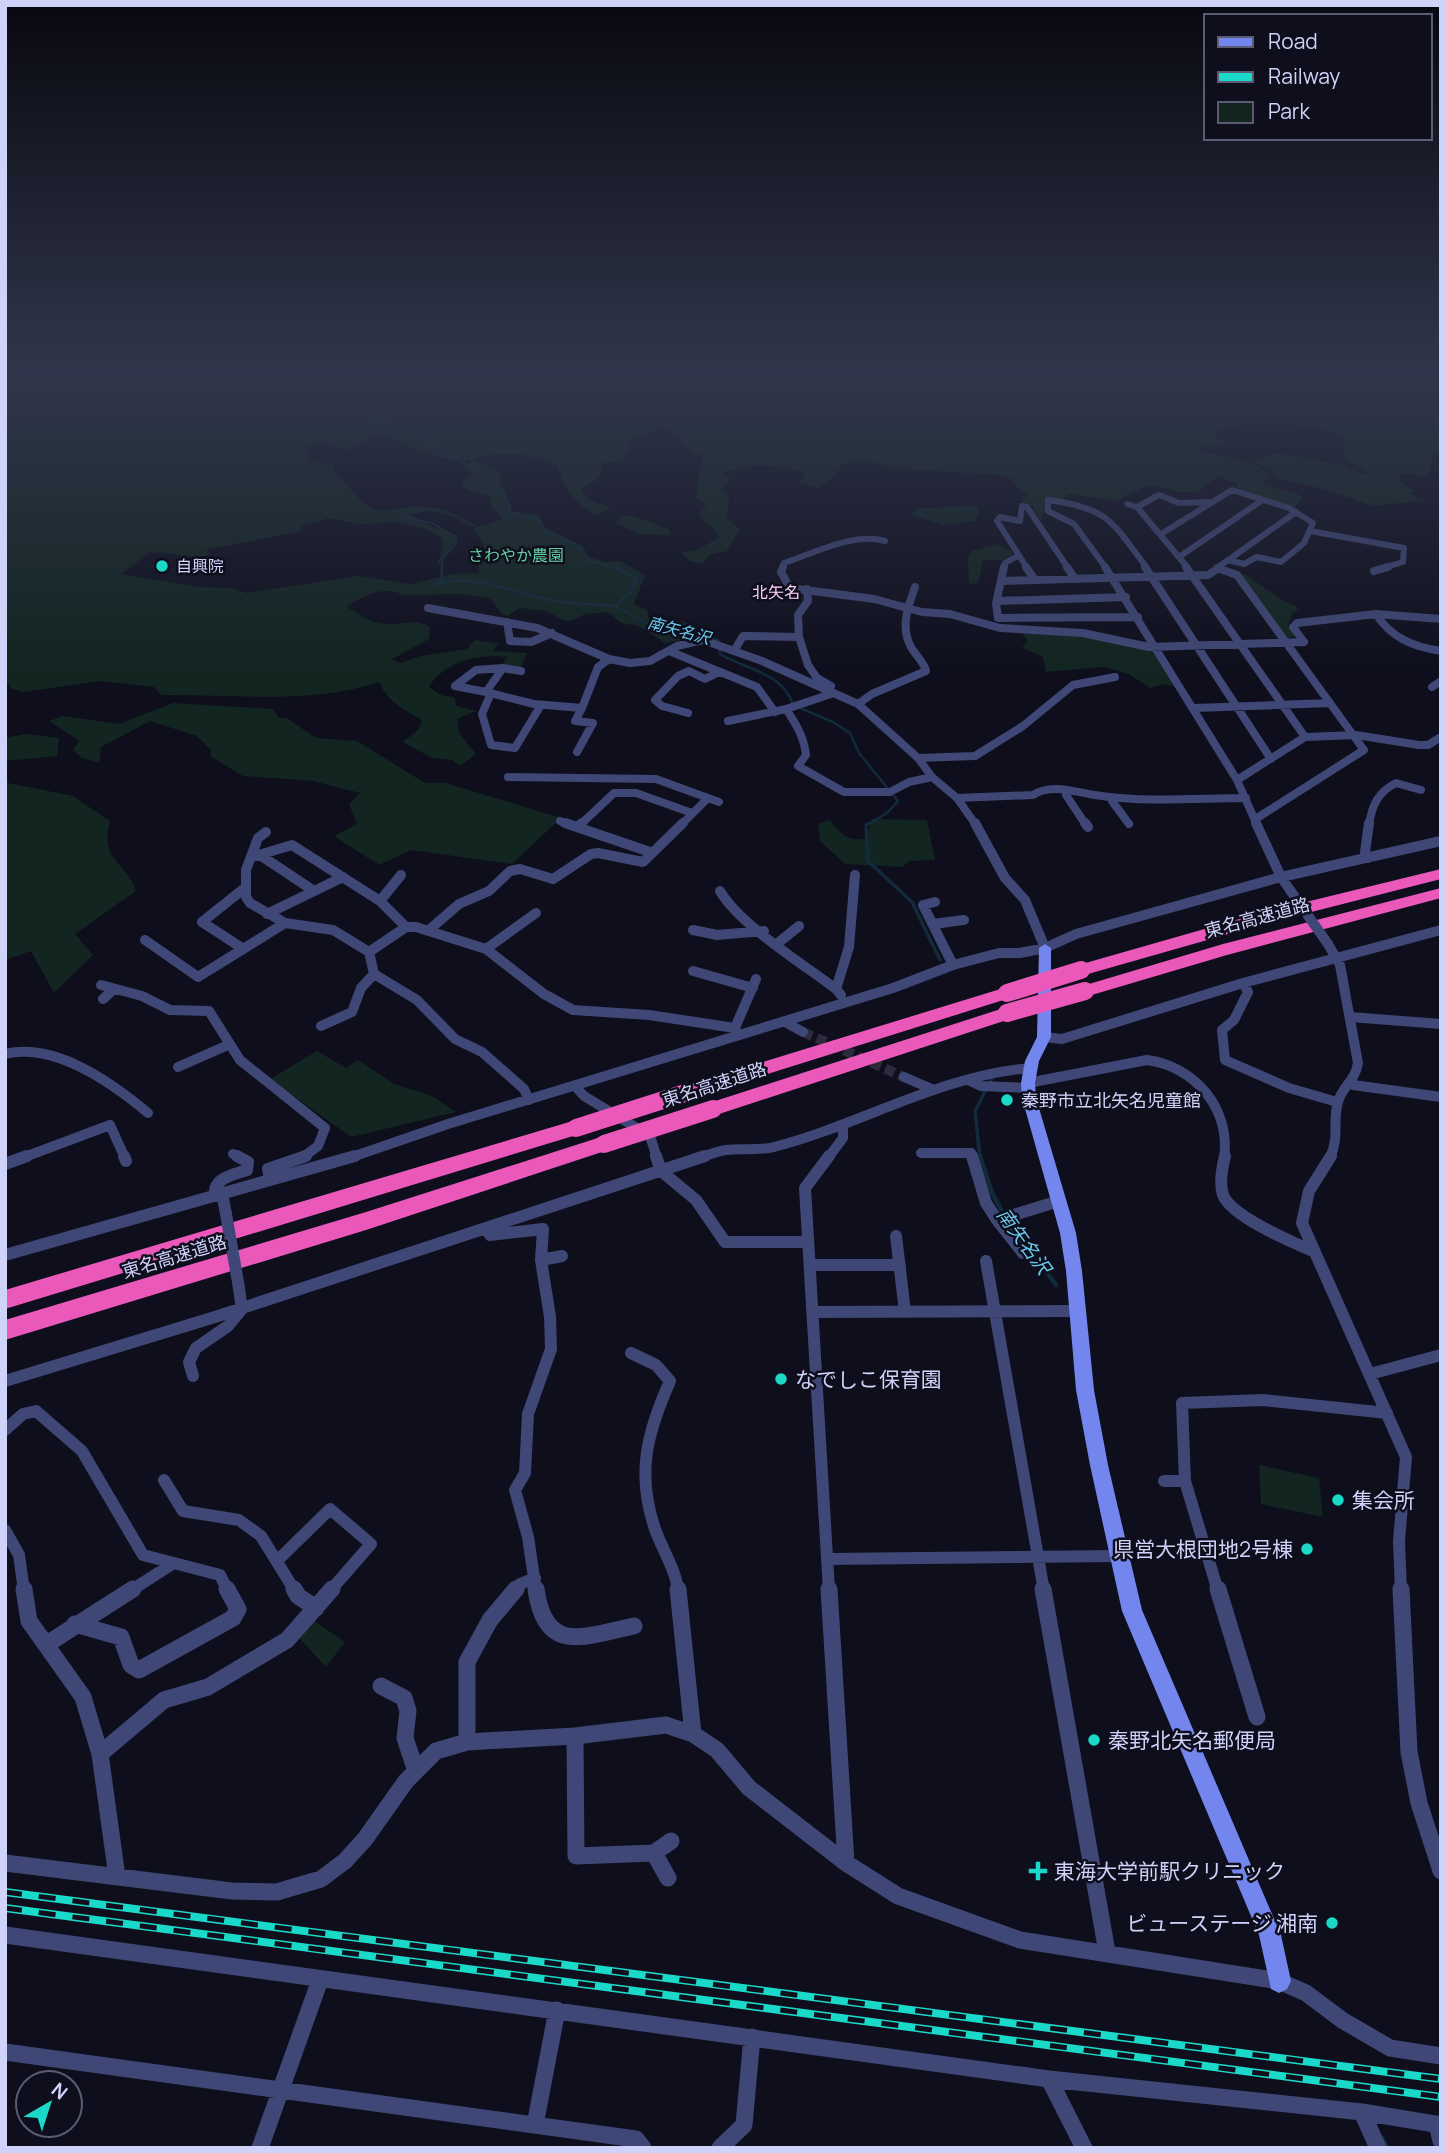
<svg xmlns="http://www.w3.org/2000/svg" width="1446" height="2153" font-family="Manrope,'Noto Sans JP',sans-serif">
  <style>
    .green { fill: #122521; fill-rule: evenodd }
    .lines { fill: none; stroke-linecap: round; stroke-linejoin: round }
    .stream-far4 { stroke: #122b3c; stroke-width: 2 }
    .stream-far3 { stroke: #122b3c; stroke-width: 2.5 }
    .stream-far2 { stroke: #122b3c; stroke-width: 3.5 }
    .stream-far1 { stroke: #122b3c; stroke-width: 4.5 }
    .stream { stroke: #122b3c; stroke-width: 5 }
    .street-tunnel { stroke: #2b2b3d; stroke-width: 10; stroke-dasharray: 10 5; stroke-linecap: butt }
    .street-far4 { stroke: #3f4776; stroke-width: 6 }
    .street-far3 { stroke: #3f4776; stroke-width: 8 }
    .street-far2 { stroke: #3f4776; stroke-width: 10 }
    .street-far1 { stroke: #3f4776; stroke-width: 12 }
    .street { stroke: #3f4776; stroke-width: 17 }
    .secondary { fill: #7286ed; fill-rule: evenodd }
    .highway { fill: #ea59ba; fill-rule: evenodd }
    .rail-casing { stroke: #1bd9c8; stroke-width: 8 }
    .rail { stroke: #0e0e1c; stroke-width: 5; stroke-dasharray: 17; stroke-linecap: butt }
    .street-bridge-far1 { stroke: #3f4776; stroke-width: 10 }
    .street-bridge { stroke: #3f4776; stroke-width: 12 }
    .highway-bridge { stroke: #ea59ba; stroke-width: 18 }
    .poi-dot { fill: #1bd9c8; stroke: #0e0e1c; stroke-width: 2.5 }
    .labels { text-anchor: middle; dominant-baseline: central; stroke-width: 5; stroke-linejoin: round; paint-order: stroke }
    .far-park-label { font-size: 16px; fill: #65cfa1; stroke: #0e0e1c }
    .far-poi-label { font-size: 16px; fill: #cfd2f9; stroke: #0e0e1c; text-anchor: start }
    .far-neighbourhood-label { font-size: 16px; fill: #f9d1f2; stroke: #0e0e1c }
    .far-water-label { font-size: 16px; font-style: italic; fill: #6ac9ec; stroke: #0e0e1c }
    .street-label { font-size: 18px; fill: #cfd2f9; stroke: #0e0e1c }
    .poi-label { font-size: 18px; fill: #cfd2f9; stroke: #0e0e1c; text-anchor: start }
    .water-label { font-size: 19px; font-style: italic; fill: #6ac9ec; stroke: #0e0e1c }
    .near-poi-label { font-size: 21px; fill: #cfd2f9; stroke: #0e0e1c; text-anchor: start }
  </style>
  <rect width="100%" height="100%" fill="#0e0e1c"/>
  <path class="green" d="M5,370H1441V453L1433,455L1427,478L1409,474H1399L1400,482L1416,491L1409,492L1416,498L1425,500L1374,506L1319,488L1278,479L1271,470L1250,461L1276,453L1344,465L1360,474L1369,473L1345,459L1343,446L1346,437C1305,423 1254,416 1213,433L1227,443L1225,445L1198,446L1196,450C1221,457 1255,458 1273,478L1263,481L1265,484L1303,496L1294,509L1261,499L1236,487L1239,484L1218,476L1198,492H1177L1158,486H1146L1116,501L1068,494L1063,500H1049L1041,521L1032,506L1021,502L1027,494L1018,489L1012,479L999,475L894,468L863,460L842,464L833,478L817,488L799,483L805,477L803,472C774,464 750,463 722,473L730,479L722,488L729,497L727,519L740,529L726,552C715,552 708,553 703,564L690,561L681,553L700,549L719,537C714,526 705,524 699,514L706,506L696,497L702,456L683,445L681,437L662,427L632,440L622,461L603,463L599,478L581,489L589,500L611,508L596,515C574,502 564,489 557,465C528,453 504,450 474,459L501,471L499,483L508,493L505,498L511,511L538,515L544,527L583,546L588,557L605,562L621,561L645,575L634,604L647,610L650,623L666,626L678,621L695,625L697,637L665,643L639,626L621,623L608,612L585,614L571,621L562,620L547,611L520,608L507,616L502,614L490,598L459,594L403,595C385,585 362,596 347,607C359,614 370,623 384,624C400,626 415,618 430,627L429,639L392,659L401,663L420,656L467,649L475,640L499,644L492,651L527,653L520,669L501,666L507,657C478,654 445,661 429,687L441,695L455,698L456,706L476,711L457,719L459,733L476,754L460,766L452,760L432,758L403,742L419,729L422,720C404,710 388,702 379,682C310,705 233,694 161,695L154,687L100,681L24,692L12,689L5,679ZM378,435C409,443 439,464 471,460L466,470L472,474L461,483L467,490L490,496V504L502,520L474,528L486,551L478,555L479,573L452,574L411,584L358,576L246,593L230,588L199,587L120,574L151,552L203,557L211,553L205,550L302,531L300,527L328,518L360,524L397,522L426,529L441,537L443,546L436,568L448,554L457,537C443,529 419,523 410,515C429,506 454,514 470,527L476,526C456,512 434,505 409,507C399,508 388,512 377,510C357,504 349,482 333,471L335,466L313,462L304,450C319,438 329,442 346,450Z
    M975,506L979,510L975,521L944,525L911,515L918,508Z
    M621,516H633L669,529L671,535L638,534L617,523Z
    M998,544L1011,551L1012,554L1004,560H983L978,583L969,584L968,557L972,551Z
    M1239,573L1246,575L1282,600L1299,608L1292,614L1288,626L1295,636L1286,639Z
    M1024,633H1072L1153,651L1174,686L1163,684L1150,688L1129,674L1103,667L1046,672L1043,657L1022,648L1028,641L1023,634Z
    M173,703L273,709L279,718H287L316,738L357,741L425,783H446L561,818L512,864L411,850L379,865L334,836L357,824L349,804L360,793L313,781L243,776L210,756L211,750L197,736L150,721L101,747L99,763L82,758L73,750L79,741L49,721L63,716L119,724Z
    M26,734L59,738L57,756L5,761V738Z
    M5,775L8,783L73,796L110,821C99,862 125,859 136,891L75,934L93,955L54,993L31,951L5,960Z
    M872,819L927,820L935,860L909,861L902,867L845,864L820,841L818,824L830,820C840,834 849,843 867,838Z
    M317,1051L346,1068L358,1060L394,1084L430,1095L456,1112L351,1137L270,1079Z
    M1259,1465L1319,1478L1323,1517L1261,1504Z
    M313,1620L345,1642L326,1667L298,1637Z"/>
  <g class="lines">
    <path class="stream-far4" d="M315,370L350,378L345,385L357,392V400C369,407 373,419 385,424C397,429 412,429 423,435C429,438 432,446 438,451C443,454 481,471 487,472L477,483C494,490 512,492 510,513L540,520L544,530L580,547L589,561L620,568
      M13,381L53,375L104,377L254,370
      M403,516L434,524L456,537L455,546L443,557L442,568"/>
    <path class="stream-far3" d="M613,567L636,578L632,591L615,606L651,625L718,640L720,654C746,670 783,672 793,705L833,722L850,733L859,753L898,801L887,813L867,825
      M441,582L442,567
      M433,585C473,572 510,592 550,600C571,604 594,604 615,606"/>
    <path class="stream-far2" d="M870,823L866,825L868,861L912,902L940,960
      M980,1158L975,1111L992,1078"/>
    <path class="stream-far1" d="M980,1156L992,1193L1004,1215
      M1009,1221L1056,1285"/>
    <path class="stream" d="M1382,2138L1387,2148"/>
    <path class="street-tunnel" d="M803,1032L904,1077"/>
    <path class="street-far4" d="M1127,504L1137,507L1188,568
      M1137,507L1159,495L1179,503L1210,502
      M1310,531L1404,548L1403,562L1383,568
      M1161,534L1232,490L1289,508L1313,523L1304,543L1281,562L1257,557L1244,564L1228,560
      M1179,557L1261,501
      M782,568L784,563C815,553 853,532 885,541
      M1004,568L1005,563L1019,555
      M1027,568L997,521L1000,517L1020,521L1022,506L1027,507L1068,568
      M1106,568L1074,524L1048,511V500C1109,508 1112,522 1147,568
      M1217,568L1296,512"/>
    <path class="street-far3" d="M783,567L781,572L790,588L874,599L922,612L950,614L1000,628L1083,633L1149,647L1304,642
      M1004,567L996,603L998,618L1138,617
      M1026,567L1035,580
      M1067,567L1075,579
      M1105,567L1237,780L1257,825
      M1145,567L1271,759
      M1186,567L1305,737
      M1217,568L1237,575L1364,750L1257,818
      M1374,571L1388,567
      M1001,581L1208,575L1220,567
      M807,589L808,601L798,615L799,637L808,665L817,678L831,686
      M997,601L1126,597
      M428,608L537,628L609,659L630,663L650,661L677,646L703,640L762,661L858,704L918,758L932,777L957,798L976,825
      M1376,614C1391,638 1414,647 1441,651
      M507,622L510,641L531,642L552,633
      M1304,642L1293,627L1297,623L1376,614L1441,619
      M669,651L757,687L775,712
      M734,651L743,636L799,637
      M503,668L521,671
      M503,668L486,692L455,686L476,670Z
      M1432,687L1441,681
      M486,692L534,704L582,708L598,667L609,659
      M491,693L482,714L491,745L515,748L541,705
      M858,704L872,694L926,671C924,662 916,656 911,647C900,627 908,607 915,587
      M1194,708L1330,703
      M786,709C796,724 804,737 806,755L798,766L844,792H890L909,782L932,777
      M688,713L662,706L655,700L678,676L689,671L705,679L719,672
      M728,721L786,709L834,693
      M577,752L593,723L575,721L582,708
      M918,758L975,756L1023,726L1073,685L1115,677
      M508,777L656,779L719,802
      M1237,780L1305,737L1356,735L1419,745H1428L1441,737
      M1069,791L1066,795L1086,825
      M957,798L1033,795C1051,783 1075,792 1095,795C1144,803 1197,798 1246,798
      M1114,798L1112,801L1129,824
      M560,821L570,825
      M580,825L614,793H636L692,813
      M681,825L708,798
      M1369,825C1372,805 1378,792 1396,783L1421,790"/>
    <path class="street-far2" d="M565,823L650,852
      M975,823L1005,878L1025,900L1045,948
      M1085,823L1088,827
      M1256,823L1281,877L1290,890
      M578,826L582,823
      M266,832L258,838L246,870V897L250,903L285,923L333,930L369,952L374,974L417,1000L455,1039L482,1052L524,1089L529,1100
      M260,855L314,891
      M252,857L292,845L380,901L406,927
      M1368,858L1365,852L1369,823
      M720,891C740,925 803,964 836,989
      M380,901L401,875
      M935,902L923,905L953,965
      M267,914L343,877
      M933,924L964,920
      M429,930L459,904L489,891L510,871L520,869L553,879L591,854L598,853L643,862L683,823
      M693,930L717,935L764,931
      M145,940L198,977L285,923
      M778,943L799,926
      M1328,944L1340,965L1358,1063C1355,1082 1342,1086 1338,1102C1332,1122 1340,1135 1330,1158
      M242,948L202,922L246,887
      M486,949L536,913
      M369,952L406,927H416L486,949L544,994L573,1010L649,1015L735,1028
      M693,971L753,988
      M1243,983L1248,992L1234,1020L1222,1030L1225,1060L1289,1088L1337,1102
      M101,985L142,996L170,1010L209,1011L240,1060L325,1128L318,1146L302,1158
      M841,995L836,989L849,947L855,875
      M103,999L114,989
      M1350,1017L1441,1024
      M785,1022L803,1032
      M321,1026L352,1012L361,988L374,974
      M738,1035L735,1028L756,979
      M1044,1037L1062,1039L1243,983L1441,930
      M5,1054C55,1042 111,1082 148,1113
      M178,1067L228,1045
      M904,1077L934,1090
      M968,1080L981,1086L1028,1088
      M1028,1083L1147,1060C1194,1066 1231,1108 1224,1158
      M1353,1085L1441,1097
      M575,1086L584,1096L650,1136L657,1158
      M921,1153H971L972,1158
      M233,1154L240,1158
      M22,1158L110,1125L125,1158
      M349,1158L448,1124L893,988L953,965L999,953H1020L1045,948L1076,934L1281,877L1441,841
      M700,1158C708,1155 717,1151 726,1150C741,1148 759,1151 774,1147C860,1125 941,1075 1031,1068
      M828,1158L843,1138V1125"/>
    <path class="street-far1" d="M124,1156L126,1161
      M656,1156L661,1171L696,1200L725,1242H808
      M829,1156L805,1188L829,1591
      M972,1156L986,1203L997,1220L1059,1201
      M1225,1156C1222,1168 1219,1183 1223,1195C1232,1217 1292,1242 1313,1251
      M1331,1156L1309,1191L1302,1223L1406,1457L1399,1541L1401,1591
      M5,1164L27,1156
      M270,1180L268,1169L306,1156
      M222,1193L226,1214
      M215,1195C213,1178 233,1175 247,1170L248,1162L237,1156
      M997,1220L1023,1253
      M487,1228L490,1235L543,1229L541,1260L550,1317L551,1349L528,1414L525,1473L515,1490L528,1537L536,1591
      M896,1236L905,1312
      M5,1255L355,1156
      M541,1260L562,1256
      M986,1261L1044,1591
      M810,1265H900
      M814,1312L1077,1311
      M631,1353L656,1365L670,1381C647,1433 636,1473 655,1529C662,1549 676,1570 678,1591
      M1370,1374L1441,1355
      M193,1376L189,1362L196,1348L228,1326L242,1309L238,1282
      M5,1381L215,1317L705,1156
      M5,1430L23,1414L36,1411L82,1451L143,1555L220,1575L228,1591
      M164,1480L183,1511L239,1520L261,1536L295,1591
      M1164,1481H1185
      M5,1530L19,1555L24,1591
      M827,1559L1119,1556
      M277,1561L330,1509L371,1544L330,1591
      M130,1591L174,1563
      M514,1591L520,1584L535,1578
      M1218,1591L1185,1481L1182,1403L1263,1400L1387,1413"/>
    <path class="street" d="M24,1589L29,1621L83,1697L100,1754L117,1877
      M294,1589L298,1596L316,1608
      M536,1589C545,1656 585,1636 634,1626
      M678,1589L693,1734
      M829,1589L846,1863
      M1043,1589L1107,1952
      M1218,1589L1257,1717
      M1401,1589L1409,1752L1419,1803L1441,1871
      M75,1624L121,1637L131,1665L139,1670L233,1618L238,1609L227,1589
      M47,1644L133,1589
      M381,1686L404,1698L408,1711L405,1738L416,1771
      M575,1736L576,1856L654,1853L671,1841
      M467,1742V1662L490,1620L516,1589
      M100,1754L164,1700L208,1687L287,1640L332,1589
      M654,1853L668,1878
      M5,1863L232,1891L277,1892L321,1879L345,1861L365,1839L406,1781L436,1751L467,1742L575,1736L666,1725L693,1734L717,1750L749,1788L846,1863L898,1896L1020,1940L1279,1981L1306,1993L1342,2020L1390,2048L1441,2056
      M5,1935L1049,2079L1362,2112L1441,2125
      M5,2052L636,2139L643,2148
      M1049,2079L1084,2148
      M1362,2112L1378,2148
      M1437,2124L1441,2141
      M535,2125L557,2010
      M260,2148L320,1980
      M720,2148L744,2125L752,2037"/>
    <path class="secondary" d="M1045,944L1051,948V1037L1039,1061L1035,1083L1036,1098L1076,1233L1082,1271L1094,1390L1108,1465L1142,1610L1281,1935L1291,1981L1287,1989L1279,1993L1271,1989L1259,1935L1122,1611L1090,1465L1076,1390L1066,1271L1060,1233L1022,1098L1021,1083L1025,1061L1037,1037L1039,948Z"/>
    <path class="highway" d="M1441,869V879L1260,925L1081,976L1072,970L1075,966L1257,914Z
      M1441,888V898L1227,955L1085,997L1079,995L1076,991L1079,987L1223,944Z
      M1007,987L1013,989L1016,993L1013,997L685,1100L678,1098L675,1093L678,1088Z
      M1007,1007L1013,1008L1016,1013L1013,1018L713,1116L706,1114L703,1109L706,1104Z
      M576,1120L583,1123L586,1128L583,1133L5,1309V1290Z
      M604,1136L611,1139L614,1144L611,1149L366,1230L5,1340V1320L366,1212Z"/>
    <defs>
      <path id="rail" d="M5,1892L1441,2079
        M5,1908L1441,2097"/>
    </defs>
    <use href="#rail" class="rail-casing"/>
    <use href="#rail" class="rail"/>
    <path class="street-bridge-far1" d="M1290,890L1328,944"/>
    <path class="street-bridge" d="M226,1214L238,1282"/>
    <path class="highway-bridge" d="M1007,993L1081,970
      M1007,1013L1085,991
      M576,1128L685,1093
      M604,1144L713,1109"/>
  </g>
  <linearGradient id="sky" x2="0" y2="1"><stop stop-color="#08080f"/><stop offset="0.55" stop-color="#30364b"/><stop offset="1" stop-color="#30364b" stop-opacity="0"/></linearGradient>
  <rect width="1446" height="672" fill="url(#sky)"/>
  <g class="poi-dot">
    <circle cx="162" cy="566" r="7"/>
    <circle cx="1007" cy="1100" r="7"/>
    <circle cx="781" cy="1379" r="7"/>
    <circle cx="1338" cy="1500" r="7"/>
    <circle cx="1307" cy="1549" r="7"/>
    <circle cx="1094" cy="1740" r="7"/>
    <path d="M1034.5 1860.5h7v7h7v7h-7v7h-7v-7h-7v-7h7z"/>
    <circle cx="1332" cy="1923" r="7"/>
  </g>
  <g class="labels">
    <g class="far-park-label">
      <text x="516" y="555">さわやか農園</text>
    </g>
    <g class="far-poi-label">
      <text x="176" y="566">自興院</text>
    </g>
    <g class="far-neighbourhood-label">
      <text x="776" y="592">北矢名</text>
    </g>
    <g class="far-water-label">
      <text transform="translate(679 630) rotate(15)">南矢名沢</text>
    </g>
    <g class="street-label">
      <text transform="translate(1257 917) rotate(-15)">東名高速道路</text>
      <text transform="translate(714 1084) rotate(-18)">東名高速道路</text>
      <text transform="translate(174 1256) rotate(-17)">東名高速道路</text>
    </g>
    <g class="poi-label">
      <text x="1021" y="1100">秦野市立北矢名児童館</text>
    </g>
    <g class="water-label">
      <text transform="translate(1024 1241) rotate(54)">南矢名沢</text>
    </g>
    <g class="near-poi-label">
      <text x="795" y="1379">なでしこ保育園</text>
      <text x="1352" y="1500">集会所</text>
      <text x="1293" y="1549" text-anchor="end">県営大根団地2号棟</text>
      <text x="1108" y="1740">秦野北矢名郵便局</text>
      <text x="1054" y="1871">東海大学前駅クリニック</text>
      <text x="1318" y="1923" text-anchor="end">ビューステージ 湘南</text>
    </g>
  </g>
  <rect width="1446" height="2153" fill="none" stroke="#cfd2f9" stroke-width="14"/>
  <rect x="1204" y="14" width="228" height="126" fill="#0e0e1c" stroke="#5b5c74" stroke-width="2"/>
  <rect x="1218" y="37" width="35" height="10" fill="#7286ed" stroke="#5b5c74" stroke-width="2"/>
  <text x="1268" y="49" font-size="21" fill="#cfd2f9">Road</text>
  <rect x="1218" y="72" width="35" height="10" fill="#1bd9c8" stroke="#5b5c74" stroke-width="2"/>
  <text x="1268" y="84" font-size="21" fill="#cfd2f9">Railway</text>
  <rect x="1218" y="102" width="35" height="21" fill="#122521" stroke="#5b5c74" stroke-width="2"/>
  <text x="1268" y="119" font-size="21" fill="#cfd2f9">Park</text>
  <g transform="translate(49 2104) rotate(39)"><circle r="33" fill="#0e0e1c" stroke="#5b5c74" stroke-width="2"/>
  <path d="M0-5L12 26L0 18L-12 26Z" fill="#1bd9c8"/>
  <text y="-10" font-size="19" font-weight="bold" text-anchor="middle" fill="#cfd2f9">N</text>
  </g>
</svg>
